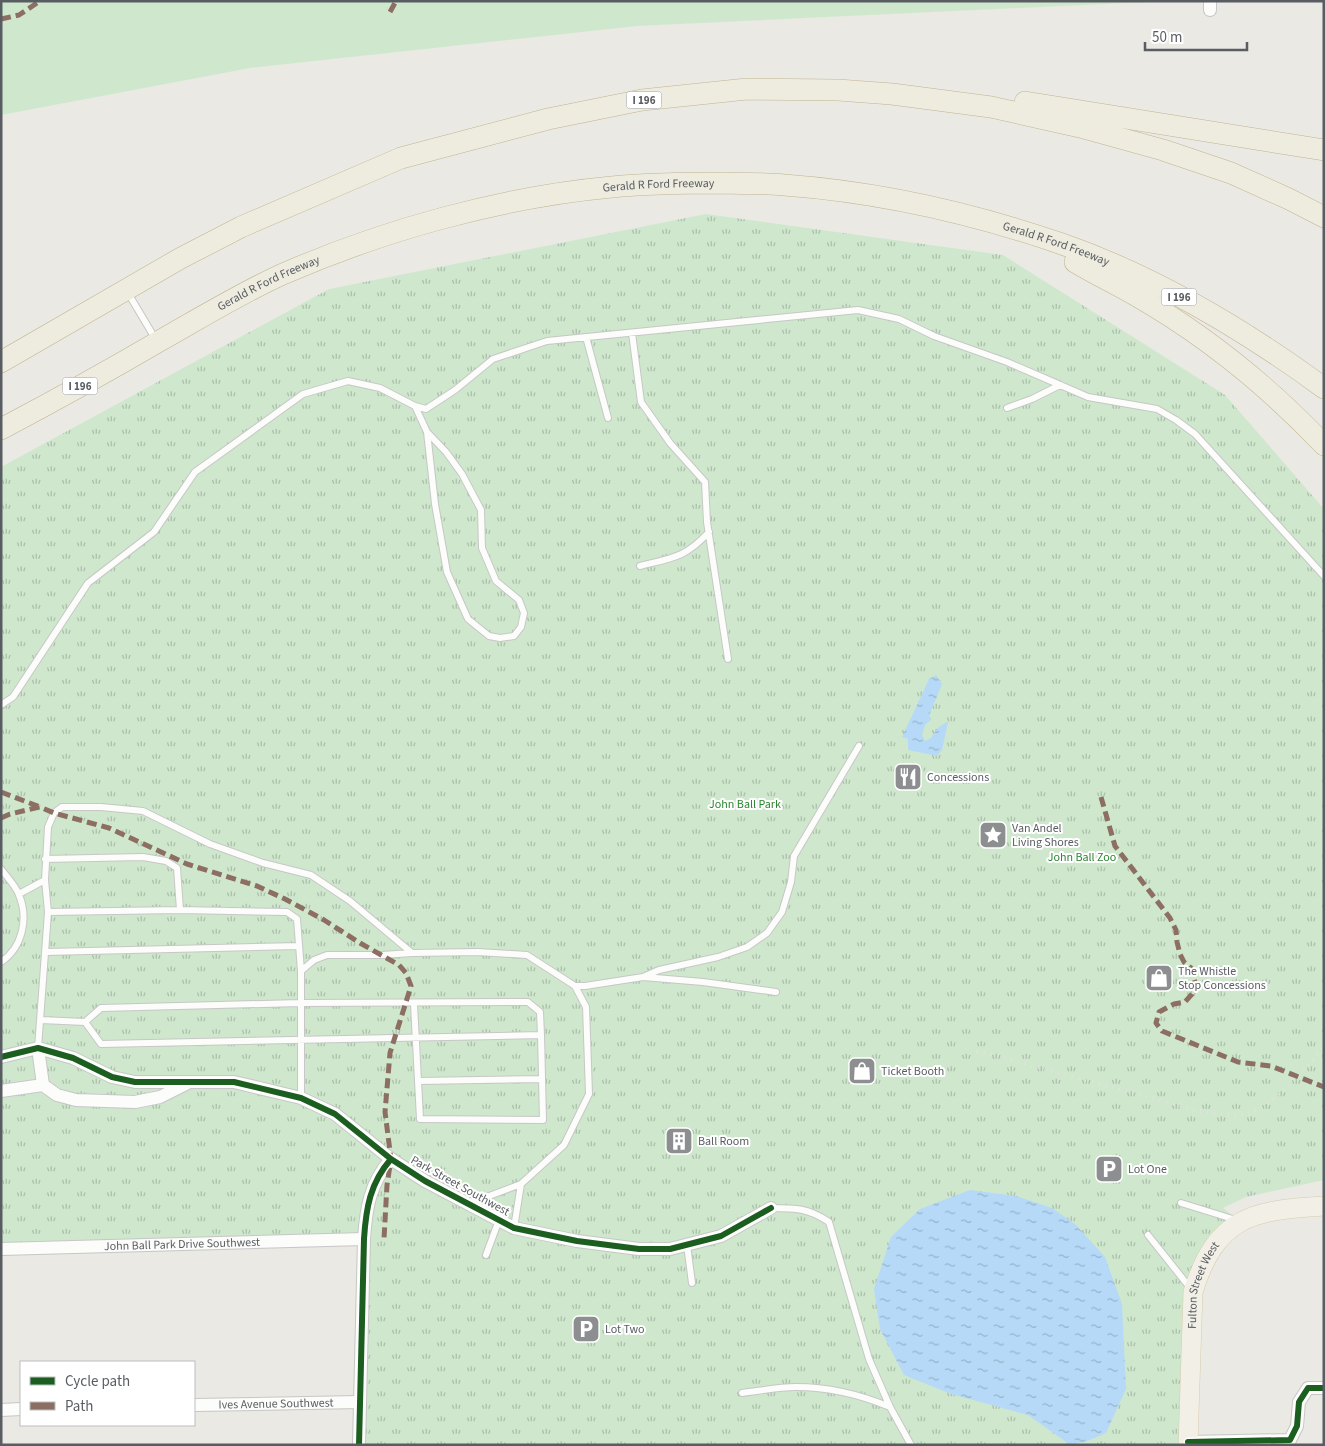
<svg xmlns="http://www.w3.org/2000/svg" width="1325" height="1446" font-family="'Source Sans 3',sans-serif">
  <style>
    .green { fill: #cfe8cd }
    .park { fill: url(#park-tufts) }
    .water { fill: url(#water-ripples) }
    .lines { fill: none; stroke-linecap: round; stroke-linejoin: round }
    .service-casing { stroke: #c6c7c6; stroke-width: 8 }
    .minor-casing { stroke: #c6c7c6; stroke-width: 14 }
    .primary-casing { stroke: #d5cbaf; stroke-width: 20 }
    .motorway-casing { stroke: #c1b491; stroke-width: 22 }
    .service { stroke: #fcfcfb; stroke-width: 6 }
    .minor { stroke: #fcfcfb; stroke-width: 12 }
    .primary { stroke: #f2f0e6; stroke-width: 19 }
    .motorway { stroke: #eeebdf; stroke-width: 21 }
    .rail { stroke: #e2e2e1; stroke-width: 4; stroke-dasharray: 1 6; stroke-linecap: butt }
    .quiet { stroke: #8d6e63; stroke-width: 5; stroke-dasharray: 10 5; stroke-linecap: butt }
    .cycleway-casing { stroke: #fff; stroke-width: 9 }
    .cycleway { stroke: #1b5e20; stroke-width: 6 }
    .labels { text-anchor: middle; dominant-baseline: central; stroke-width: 4; stroke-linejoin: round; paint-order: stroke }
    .shield { fill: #fff; stroke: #8b8e91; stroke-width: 1 }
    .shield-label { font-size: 11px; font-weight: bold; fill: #595d62 }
    .street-label { font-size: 12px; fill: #595d62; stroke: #fff }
    .poi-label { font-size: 12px; fill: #595d62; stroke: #fff; text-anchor: start }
    .park-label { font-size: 12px; fill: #2d8632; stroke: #fff }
  </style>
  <defs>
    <pattern id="park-tufts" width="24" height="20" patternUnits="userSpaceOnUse" patternTransform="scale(1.25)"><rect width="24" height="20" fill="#cfe8cd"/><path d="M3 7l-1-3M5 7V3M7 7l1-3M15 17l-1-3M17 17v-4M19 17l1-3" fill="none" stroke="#abbfaa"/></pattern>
    <pattern id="water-ripples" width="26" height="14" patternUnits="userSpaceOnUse" patternTransform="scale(1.25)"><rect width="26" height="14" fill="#b5d9f7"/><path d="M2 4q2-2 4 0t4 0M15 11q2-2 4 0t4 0" fill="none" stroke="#96b3cb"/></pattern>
  </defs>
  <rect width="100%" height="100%" fill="#eae9e4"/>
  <path class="green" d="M1,1H1168L637,26L250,68L1,115Z"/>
  <path class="park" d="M706,214L1003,255L1225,395L1324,509V1180L1246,1197L1223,1208L1240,1221L1198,1276L1188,1445H359L363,1239L1,1249V467L329,289Z"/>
  <path class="water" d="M936,675L942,684L929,716L932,719L925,725L922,735L925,741L931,738C935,731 939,725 948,722L942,750L937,756L908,750V739L902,737L929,679Z
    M970,1190L1016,1196L1052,1208L1075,1224L1105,1257L1122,1304L1126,1389L1106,1433L1085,1442L1069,1444L1028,1415L951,1394L904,1375L880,1329L874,1289L891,1237L920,1209Z"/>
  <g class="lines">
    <defs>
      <path id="service" d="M128,293L156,340
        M632,333L641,402L670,443L705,482L707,522L728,659
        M586,337L608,418
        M415,406L426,409L455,390L493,359L547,341L858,310L899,319L934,336L1007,362L1088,397L1157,409L1176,420L1195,434L1324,576
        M1007,408L1032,399L1060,385
        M640,566C672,558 685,558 709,532
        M1,705L13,697L88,583L154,532L195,472L303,394L348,381L380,388L415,406L427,432L435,504L447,572L468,619L489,636L500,638L514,636L521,627L524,613L519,600L496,581L482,548L481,510L462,474L446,452L427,432
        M45,859L143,857L166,861L177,868L180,910
        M1,869C7,877 16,886 19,895C29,919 22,948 1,962
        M45,880L48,912L180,910L287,912L297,919L301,971
        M19,894L45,880L48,827L54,813L62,807H101L143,811L210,844L263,863L311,875L350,901L412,953L478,952L527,955L575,986L586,1007L589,1094L564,1145L521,1184L514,1228
        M46,952L299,946
        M643,977L659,970L718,957L747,947L767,933L782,912L791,882L794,856L859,746
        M575,986H585L643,977L703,982L776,992
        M414,1004L420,1119L543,1120L541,1035
        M41,1020L85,1022L101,1008L300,1003L528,1002L540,1012L541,1035L101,1044L85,1022
        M38,1048L48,912
        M418,1081L542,1079
        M301,1098V971L314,960L327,955H382L412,953
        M1181,1203L1236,1220
        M468,1204L521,1184
        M771,1208C796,1208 808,1208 829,1222L869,1359L890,1407L911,1445
        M1148,1235L1191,1289
        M687,1245L692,1283
        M486,1255L499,1220
        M742,1393C759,1391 778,1387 796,1387C828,1387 861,1395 890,1407"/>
      <g id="minor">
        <path d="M1210,10V1"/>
        <path d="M38,1048L43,1085"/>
        <path d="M1,1057L38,1048L73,1058L112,1077L135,1082H234L301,1098L335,1114L391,1159"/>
        <path d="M1,1091L43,1085L57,1095L76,1100L135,1102L160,1097L186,1084"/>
        <path id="s1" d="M1,1249L364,1239"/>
        <path id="s2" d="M194,1405L360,1402"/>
        <path d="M1,1410L21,1409"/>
        <path d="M1188,1442L1290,1440L1297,1426L1299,1402L1308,1388H1324"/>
        <path d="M359,1445L364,1239C366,1208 370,1183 391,1159L425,1181L514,1228L577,1241L639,1249H670L721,1236L771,1208"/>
      </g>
      <g id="primary">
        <path id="s3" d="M1188,1445L1193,1292C1216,1217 1252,1210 1324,1206"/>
      </g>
      <g id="motorway">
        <path d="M1025,102L1324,150"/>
        <path d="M1075,262C1095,274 1116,284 1135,295C1205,335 1269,387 1324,445"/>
        <path d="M1,362L181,258L241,227L401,158L548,119L642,100L747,89L838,90L892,94L991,107L1080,127L1163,150L1231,173L1289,199L1324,217"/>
        <path id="s4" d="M1,429C56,400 110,370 163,339C202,317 241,293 283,274C384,230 502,197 612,187C650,183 689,183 727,183C746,184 765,183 784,185C879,192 972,213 1062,244C1154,276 1246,331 1324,388"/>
      </g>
    </defs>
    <use href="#service" class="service-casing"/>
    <use href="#minor" class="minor-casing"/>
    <use href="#primary" class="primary-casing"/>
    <use href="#motorway" class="motorway-casing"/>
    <use href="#service" class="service"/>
    <use href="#minor" class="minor"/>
    <use href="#primary" class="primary"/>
    <use href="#motorway" class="motorway"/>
    <path class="rail" d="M977,1051L1204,1112C1218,1114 1235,1117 1250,1113C1274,1106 1306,1066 1324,1047"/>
    <path class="quiet" d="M390,12L396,1
      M1,19L19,15L40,1
      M1,792L40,807
      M1101,797L1115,846L1170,918L1176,930L1177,942L1180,954L1184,962L1191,968L1196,986L1192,994L1185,1002L1174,1004L1159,1012L1156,1023L1162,1031L1238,1062L1271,1066L1324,1087
      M1,818L10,814L40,807L54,813L109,828L187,864L257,886L285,899L324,920L360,943L399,965L406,973L411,986L390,1053L385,1112L391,1159L387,1185L384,1239"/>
    <defs>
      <path id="cycleway" d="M1,1057L38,1048L73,1058L112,1077L135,1082H234L301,1098L335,1114L391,1159
        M1188,1442L1290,1440L1297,1426L1299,1402L1308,1388H1324
        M359,1445L364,1239C366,1208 370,1183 391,1159L425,1181L514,1228L577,1241L639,1249H670L721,1236L771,1208"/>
    </defs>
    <use href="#cycleway" class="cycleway-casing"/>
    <use href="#cycleway" class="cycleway"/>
  </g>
  <defs>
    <symbol id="restaurant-square" viewBox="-11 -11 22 22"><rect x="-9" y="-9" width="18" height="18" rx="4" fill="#8c8e90" stroke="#fff"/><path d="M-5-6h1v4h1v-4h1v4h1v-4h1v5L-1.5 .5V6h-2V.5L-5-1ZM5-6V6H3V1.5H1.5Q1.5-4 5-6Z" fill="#fff"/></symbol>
    <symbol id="sight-square" viewBox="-11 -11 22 22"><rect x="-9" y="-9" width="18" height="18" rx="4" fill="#8c8e90" stroke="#fff"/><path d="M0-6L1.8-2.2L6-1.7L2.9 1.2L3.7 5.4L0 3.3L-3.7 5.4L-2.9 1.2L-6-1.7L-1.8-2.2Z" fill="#fff"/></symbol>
    <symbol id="shop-square" viewBox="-11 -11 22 22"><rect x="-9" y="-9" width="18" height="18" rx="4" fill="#8c8e90" stroke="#fff"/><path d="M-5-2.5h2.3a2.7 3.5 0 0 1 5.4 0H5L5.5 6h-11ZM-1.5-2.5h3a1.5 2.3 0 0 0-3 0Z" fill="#fff"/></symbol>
    <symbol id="building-square" viewBox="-11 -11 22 22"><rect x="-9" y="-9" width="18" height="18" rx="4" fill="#8c8e90" stroke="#fff"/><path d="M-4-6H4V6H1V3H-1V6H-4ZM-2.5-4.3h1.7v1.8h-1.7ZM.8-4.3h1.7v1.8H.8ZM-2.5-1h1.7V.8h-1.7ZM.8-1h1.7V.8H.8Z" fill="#fff"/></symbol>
    <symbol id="parking-square" viewBox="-11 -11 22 22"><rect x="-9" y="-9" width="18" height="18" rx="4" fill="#8c8e90" stroke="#fff"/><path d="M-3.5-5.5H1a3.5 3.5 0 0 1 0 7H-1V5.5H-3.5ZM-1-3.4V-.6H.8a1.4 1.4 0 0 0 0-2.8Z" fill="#fff"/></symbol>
  </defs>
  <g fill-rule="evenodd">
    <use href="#restaurant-square" x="892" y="761" width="32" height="32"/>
    <use href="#sight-square" x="977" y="819" width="32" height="32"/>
    <use href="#shop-square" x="1143" y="962" width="32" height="32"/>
    <use href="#shop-square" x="846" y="1055" width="32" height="32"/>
    <use href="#building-square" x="663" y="1125" width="32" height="32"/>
    <use href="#parking-square" x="1093" y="1153" width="32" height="32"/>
    <use href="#parking-square" x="570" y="1313" width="32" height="32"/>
  </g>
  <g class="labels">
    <g class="shield">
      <rect x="626.5" y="91.5" width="35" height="17" rx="4"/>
      <rect x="1161.5" y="288.5" width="35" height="17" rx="4"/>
      <rect x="62.5" y="377.5" width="35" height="17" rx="4"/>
    </g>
    <g class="shield-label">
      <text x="644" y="100">I 196</text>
      <text x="1179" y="297">I 196</text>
      <text x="80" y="386">I 196</text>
    </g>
    <g class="street-label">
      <text stroke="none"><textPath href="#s4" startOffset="710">Gerald R Ford Freeway</textPath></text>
      <text stroke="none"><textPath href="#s4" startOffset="1115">Gerald R Ford Freeway</textPath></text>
      <text stroke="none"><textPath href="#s4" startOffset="305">Gerald R Ford Freeway</textPath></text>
      <text transform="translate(460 1186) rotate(29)">Park Street Southwest</text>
      <text stroke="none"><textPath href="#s1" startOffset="181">John Ball Park Drive Southwest</textPath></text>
      <text stroke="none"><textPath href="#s3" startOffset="162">Fulton Street West</textPath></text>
      <text stroke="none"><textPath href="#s2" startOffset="82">Ives Avenue Southwest</textPath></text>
    </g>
    <g class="poi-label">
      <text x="927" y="777">Concessions</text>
      <text x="1012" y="828">Van Andel<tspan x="1012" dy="14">Living Shores</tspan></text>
      <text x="1178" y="971">The Whistle<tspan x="1178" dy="14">Stop Concessions</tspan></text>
      <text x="881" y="1071">Ticket Booth</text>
      <text x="698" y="1141">Ball Room</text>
      <text x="1128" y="1169">Lot One</text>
      <text x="605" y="1329">Lot Two</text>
    </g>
    <g class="park-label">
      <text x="745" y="804">John Ball Park</text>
      <text x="1082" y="857">John Ball Zoo</text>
    </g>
  </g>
  <rect width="1325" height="1446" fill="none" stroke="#595d62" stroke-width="5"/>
  <rect x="20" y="1361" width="175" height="65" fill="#ffffff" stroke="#bdbec0"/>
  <rect x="30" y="1377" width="25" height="8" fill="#1b5e20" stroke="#bdbec0"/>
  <text x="65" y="1386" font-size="15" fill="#595d62">Cycle path</text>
  <rect x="30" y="1402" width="25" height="8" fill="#8d6e63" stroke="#bdbec0"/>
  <text x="65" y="1411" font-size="15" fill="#595d62">Path</text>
  <path d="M1145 42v8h102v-8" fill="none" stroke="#595d62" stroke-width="2.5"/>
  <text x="1152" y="42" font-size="15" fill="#595d62" stroke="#ffffff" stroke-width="4" paint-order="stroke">50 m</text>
</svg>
